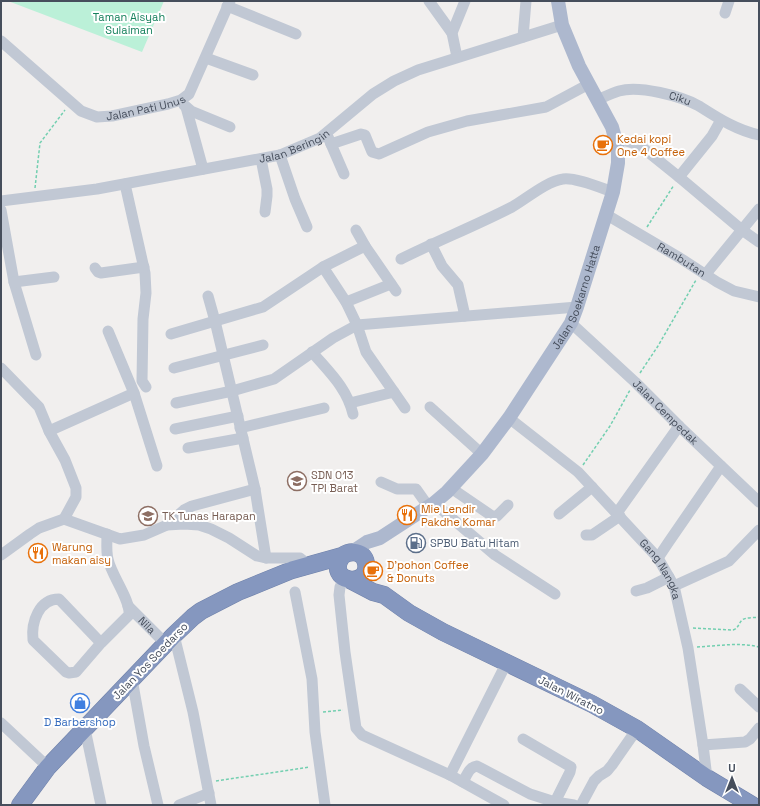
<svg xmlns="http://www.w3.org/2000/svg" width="760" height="806" font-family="'Space Grotesk',sans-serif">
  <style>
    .green { fill: #bbf0d8 }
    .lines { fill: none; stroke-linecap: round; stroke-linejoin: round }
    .highway-casing { stroke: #7082aa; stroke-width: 18 }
    .path { stroke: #73cfb0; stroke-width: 1.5; stroke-dasharray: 3 2; stroke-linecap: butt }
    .minor { stroke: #c1c8d4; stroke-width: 11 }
    .major { stroke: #adb8ce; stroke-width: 14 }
    .highway { stroke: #8597bf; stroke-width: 17 }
    .labels { text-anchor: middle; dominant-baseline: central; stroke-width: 4; stroke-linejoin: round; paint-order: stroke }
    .park-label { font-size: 11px; fill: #15805c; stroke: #fff }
    .street-label { font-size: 11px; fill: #464e5c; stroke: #fff }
    .food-label { font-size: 11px; fill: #c56008; stroke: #fff; text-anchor: start }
    .education-label { font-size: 11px; fill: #785e54; stroke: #fff; text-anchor: start }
    .service-label { font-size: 11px; fill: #4e5e75; stroke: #fff; text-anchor: start }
    .shop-label { font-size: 11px; fill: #366cbe; stroke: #fff }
  </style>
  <rect width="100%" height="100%" fill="#f1efee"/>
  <path class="green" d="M8,1H164L142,52Z"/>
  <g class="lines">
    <defs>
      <path id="highway" d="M350,580L373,592L384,595L409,613L443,632L592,704L637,729L707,778L752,805
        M20,805L48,767L174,635L193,617L201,611L238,592L292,570L342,556C351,550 364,551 366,563C371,589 324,583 342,556"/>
    </defs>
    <use href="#highway" class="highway-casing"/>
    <path class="path" d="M107,1H125
      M35,188L40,143L65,110
      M647,227L674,185
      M640,373L658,346L696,280
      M583,465L610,426L630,390
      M693,628L733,630C739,628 738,624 742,620C746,617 754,618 759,617
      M697,647C718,646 739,642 759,647
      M323,712L343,710
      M216,781L310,767"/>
    <g class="minor">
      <path d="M429,1L452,33"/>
      <path d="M227,6L296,34"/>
      <path d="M725,13L729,1"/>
      <path d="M523,37L526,1"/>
      <path id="s1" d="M1,41L81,111L97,117L112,116L168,104L181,100L189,94L230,1"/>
      <path d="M457,57L452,33L465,1"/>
      <path d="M206,58L253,75"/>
      <path id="s2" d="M597,100C604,97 612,93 619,91C639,85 681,96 699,106C718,118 736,130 759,135"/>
      <path d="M184,105L191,111L230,127"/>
      <path d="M186,107L203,169"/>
      <path d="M328,137L344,174"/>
      <path d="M615,138L633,143L643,148L679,177L742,230L759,242"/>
      <path d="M331,144L361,134L365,135L372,152L379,154L428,132L467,121L546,107L589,84"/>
      <path d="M280,155L295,199L307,227"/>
      <path d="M261,159L267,189V196L265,212"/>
      <path d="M679,177L712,136L721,120"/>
      <path d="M125,184L145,273L146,293L143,319L142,381L146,387"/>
      <path id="s3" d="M1,201L97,189L280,155L320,138L373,94L394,81L418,70L562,25"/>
      <path d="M1,210L14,282L36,355"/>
      <path id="s4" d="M607,215L680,258L717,282L734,291L759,297"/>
      <path d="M356,230L365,246L396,291"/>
      <path d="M431,244L442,266L458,285L465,316"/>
      <path d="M401,259C437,241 475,226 512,207C526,199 547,181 563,179C575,177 601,188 613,192"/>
      <path d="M323,267L346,302L357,325L366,352L405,408"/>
      <path d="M95,268L98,272L101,273L144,267"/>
      <path d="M705,275L759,209"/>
      <path d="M14,282L54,277"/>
      <path d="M208,296L215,321L255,489L266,558"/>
      <path d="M346,302L391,284"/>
      <path id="s5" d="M571,323L635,382L679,426L759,502"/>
      <path d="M108,331L134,393L157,466"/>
      <path d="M171,334L263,307L323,267L365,246"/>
      <path d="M312,352C329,372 347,388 353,414"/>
      <path d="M1,368L39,407L49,431L65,460L76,488V497L64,519L39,528L30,534L1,555"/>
      <path d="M174,368L263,345"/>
      <path d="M176,403L232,391L274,379L333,338L357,325L577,307"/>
      <path d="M350,403L394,392"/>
      <path d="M430,407L482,454"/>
      <path id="s6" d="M509,418L578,472L658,558L674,586L688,648L703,745L707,778"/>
      <path d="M240,428L324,408"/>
      <path d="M175,429L238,416"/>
      <path d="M49,431L134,393"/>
      <path d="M188,448L243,438"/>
      <path d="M381,482L397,489H416L428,506"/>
      <path d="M451,488L492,516H497L508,505"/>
      <path d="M434,503L495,555L555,594"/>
      <path d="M617,513L679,426"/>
      <path d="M559,514L592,487"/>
      <path d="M64,519L120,539L144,535L167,525L184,524L199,525L211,529L229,538L257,556L266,558H300L305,562L308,565"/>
      <path d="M167,525L184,510L192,506L255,489"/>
      <path d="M586,535H592L620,516"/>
      <path d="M658,558L668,543L721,466"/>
      <path d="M345,578L340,587L339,595L345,652L356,728L362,735L450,775L504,805"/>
      <path d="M674,586L729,561L759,530"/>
      <path d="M636,591L647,588L669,577"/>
      <path d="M295,592L312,679L315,732L325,805"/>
      <path id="s7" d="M128,606L166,644"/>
      <path d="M174,635L193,712L211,805"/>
      <path d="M101,643L59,599C39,599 31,622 33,640L66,672L69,673L76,672L101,643L129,615C131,600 111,575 108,559C106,551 107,542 107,534"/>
      <path d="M132,679L144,746L158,805"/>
      <path d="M740,689L759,707"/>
      <path d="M1,723L48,767"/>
      <path d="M85,729L101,805"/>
      <path d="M523,739L571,767L570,772L555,802L574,805"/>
      <path d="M703,745L745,742L750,739L759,728"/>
      <path d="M450,775L507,662"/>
      <path d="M463,782C467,775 469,767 477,766L530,794L555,802"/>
      <path d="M179,805L209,793"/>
      <path d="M581,805L594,781L599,776L607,771L612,765L637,729"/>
    </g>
    <path class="major" id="s8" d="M352,552L367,542L380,538L434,503L447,492L482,454L509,418L571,323L577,307L613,192L618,163V151L615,138L612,127L579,66L562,25L558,1"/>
    <use href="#highway" class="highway"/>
  </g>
  <defs>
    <symbol id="cafe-ring" viewBox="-11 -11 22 22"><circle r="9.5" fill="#fff" stroke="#e8710a" stroke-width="1.5"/><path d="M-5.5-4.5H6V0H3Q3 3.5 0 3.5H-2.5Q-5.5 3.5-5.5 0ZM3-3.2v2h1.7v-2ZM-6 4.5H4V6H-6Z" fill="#e8710a"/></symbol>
    <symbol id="school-ring" viewBox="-11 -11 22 22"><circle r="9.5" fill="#fff" stroke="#8d6e63" stroke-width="1.5"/><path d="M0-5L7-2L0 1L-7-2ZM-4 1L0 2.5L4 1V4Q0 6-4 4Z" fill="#8d6e63"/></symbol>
    <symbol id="restaurant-ring" viewBox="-11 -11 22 22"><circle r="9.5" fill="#fff" stroke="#e8710a" stroke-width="1.5"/><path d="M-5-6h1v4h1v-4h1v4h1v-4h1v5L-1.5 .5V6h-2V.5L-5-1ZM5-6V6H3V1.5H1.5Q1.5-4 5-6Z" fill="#e8710a"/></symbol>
    <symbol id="fuel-ring" viewBox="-11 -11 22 22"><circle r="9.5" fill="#fff" stroke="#5c6f8a" stroke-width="1.5"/><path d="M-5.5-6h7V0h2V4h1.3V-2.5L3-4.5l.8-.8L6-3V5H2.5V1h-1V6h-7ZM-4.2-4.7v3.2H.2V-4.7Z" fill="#5c6f8a"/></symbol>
    <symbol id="shop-ring" viewBox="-11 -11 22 22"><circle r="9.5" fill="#fff" stroke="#3f7fe0" stroke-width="1.5"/><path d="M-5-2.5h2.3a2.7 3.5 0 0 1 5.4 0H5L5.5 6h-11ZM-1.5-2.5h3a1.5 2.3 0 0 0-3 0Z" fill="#3f7fe0"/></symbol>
  </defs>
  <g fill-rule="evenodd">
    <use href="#cafe-ring" x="592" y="134" width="22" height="22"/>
    <use href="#school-ring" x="286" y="470" width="22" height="22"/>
    <use href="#restaurant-ring" x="396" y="504" width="22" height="22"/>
    <use href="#school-ring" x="137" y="505" width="22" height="22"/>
    <use href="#fuel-ring" x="405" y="532" width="22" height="22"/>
    <use href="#restaurant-ring" x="27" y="542" width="22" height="22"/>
    <use href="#cafe-ring" x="362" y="560" width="22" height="22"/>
    <use href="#shop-ring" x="69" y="692" width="22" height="22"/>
  </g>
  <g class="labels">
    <g class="park-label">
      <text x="129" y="17">Taman Aisyah<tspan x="129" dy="13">Sulaiman</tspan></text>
    </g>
    <g class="street-label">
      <text stroke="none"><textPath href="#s2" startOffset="86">Ciku</textPath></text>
      <text stroke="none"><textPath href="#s1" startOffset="173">Jalan Pati Unus</textPath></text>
      <text stroke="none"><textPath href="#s3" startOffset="299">Jalan Beringin</textPath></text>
      <text stroke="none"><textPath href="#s4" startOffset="87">Rambutan</textPath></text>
      <text stroke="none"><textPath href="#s8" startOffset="349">Jalan Soekarno Hatta</textPath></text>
      <text stroke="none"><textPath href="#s5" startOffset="130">Jalan Cempedak</textPath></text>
      <text stroke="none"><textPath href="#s6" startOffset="216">Gang Nangka</textPath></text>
      <text stroke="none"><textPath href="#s7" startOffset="27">Nila</textPath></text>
      <text transform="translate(150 661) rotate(-46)">Jalan Yos Soedarso</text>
      <text transform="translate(571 695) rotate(27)">Jalan Wiratno</text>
    </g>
    <g class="food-label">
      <text x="617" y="139">Kedai kopi<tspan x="617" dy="13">One 4 Coffee</tspan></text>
      <text x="421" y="509">Mie Lendir<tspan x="421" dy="13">Pakdhe Komar</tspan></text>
      <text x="52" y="547">Warung<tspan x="52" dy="13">makan aisy</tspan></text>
      <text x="387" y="565">D'pohon Coffee<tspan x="387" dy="13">&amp; Donuts</tspan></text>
    </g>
    <g class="education-label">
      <text x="311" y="475">SDN 013<tspan x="311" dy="13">TPI Barat</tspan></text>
      <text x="162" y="516">TK Tunas Harapan</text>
    </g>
    <g class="service-label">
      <text x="430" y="543">SPBU Batu Hitam</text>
    </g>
    <g class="shop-label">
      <text x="80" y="722">D Barbershop</text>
    </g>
  </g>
  <rect width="760" height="806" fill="none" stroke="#464e5c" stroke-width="4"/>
  <g transform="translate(732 778)" stroke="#ffffff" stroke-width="3" paint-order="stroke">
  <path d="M0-3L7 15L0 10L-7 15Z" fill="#464e5c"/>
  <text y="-6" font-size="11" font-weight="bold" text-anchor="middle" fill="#464e5c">U</text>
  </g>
</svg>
